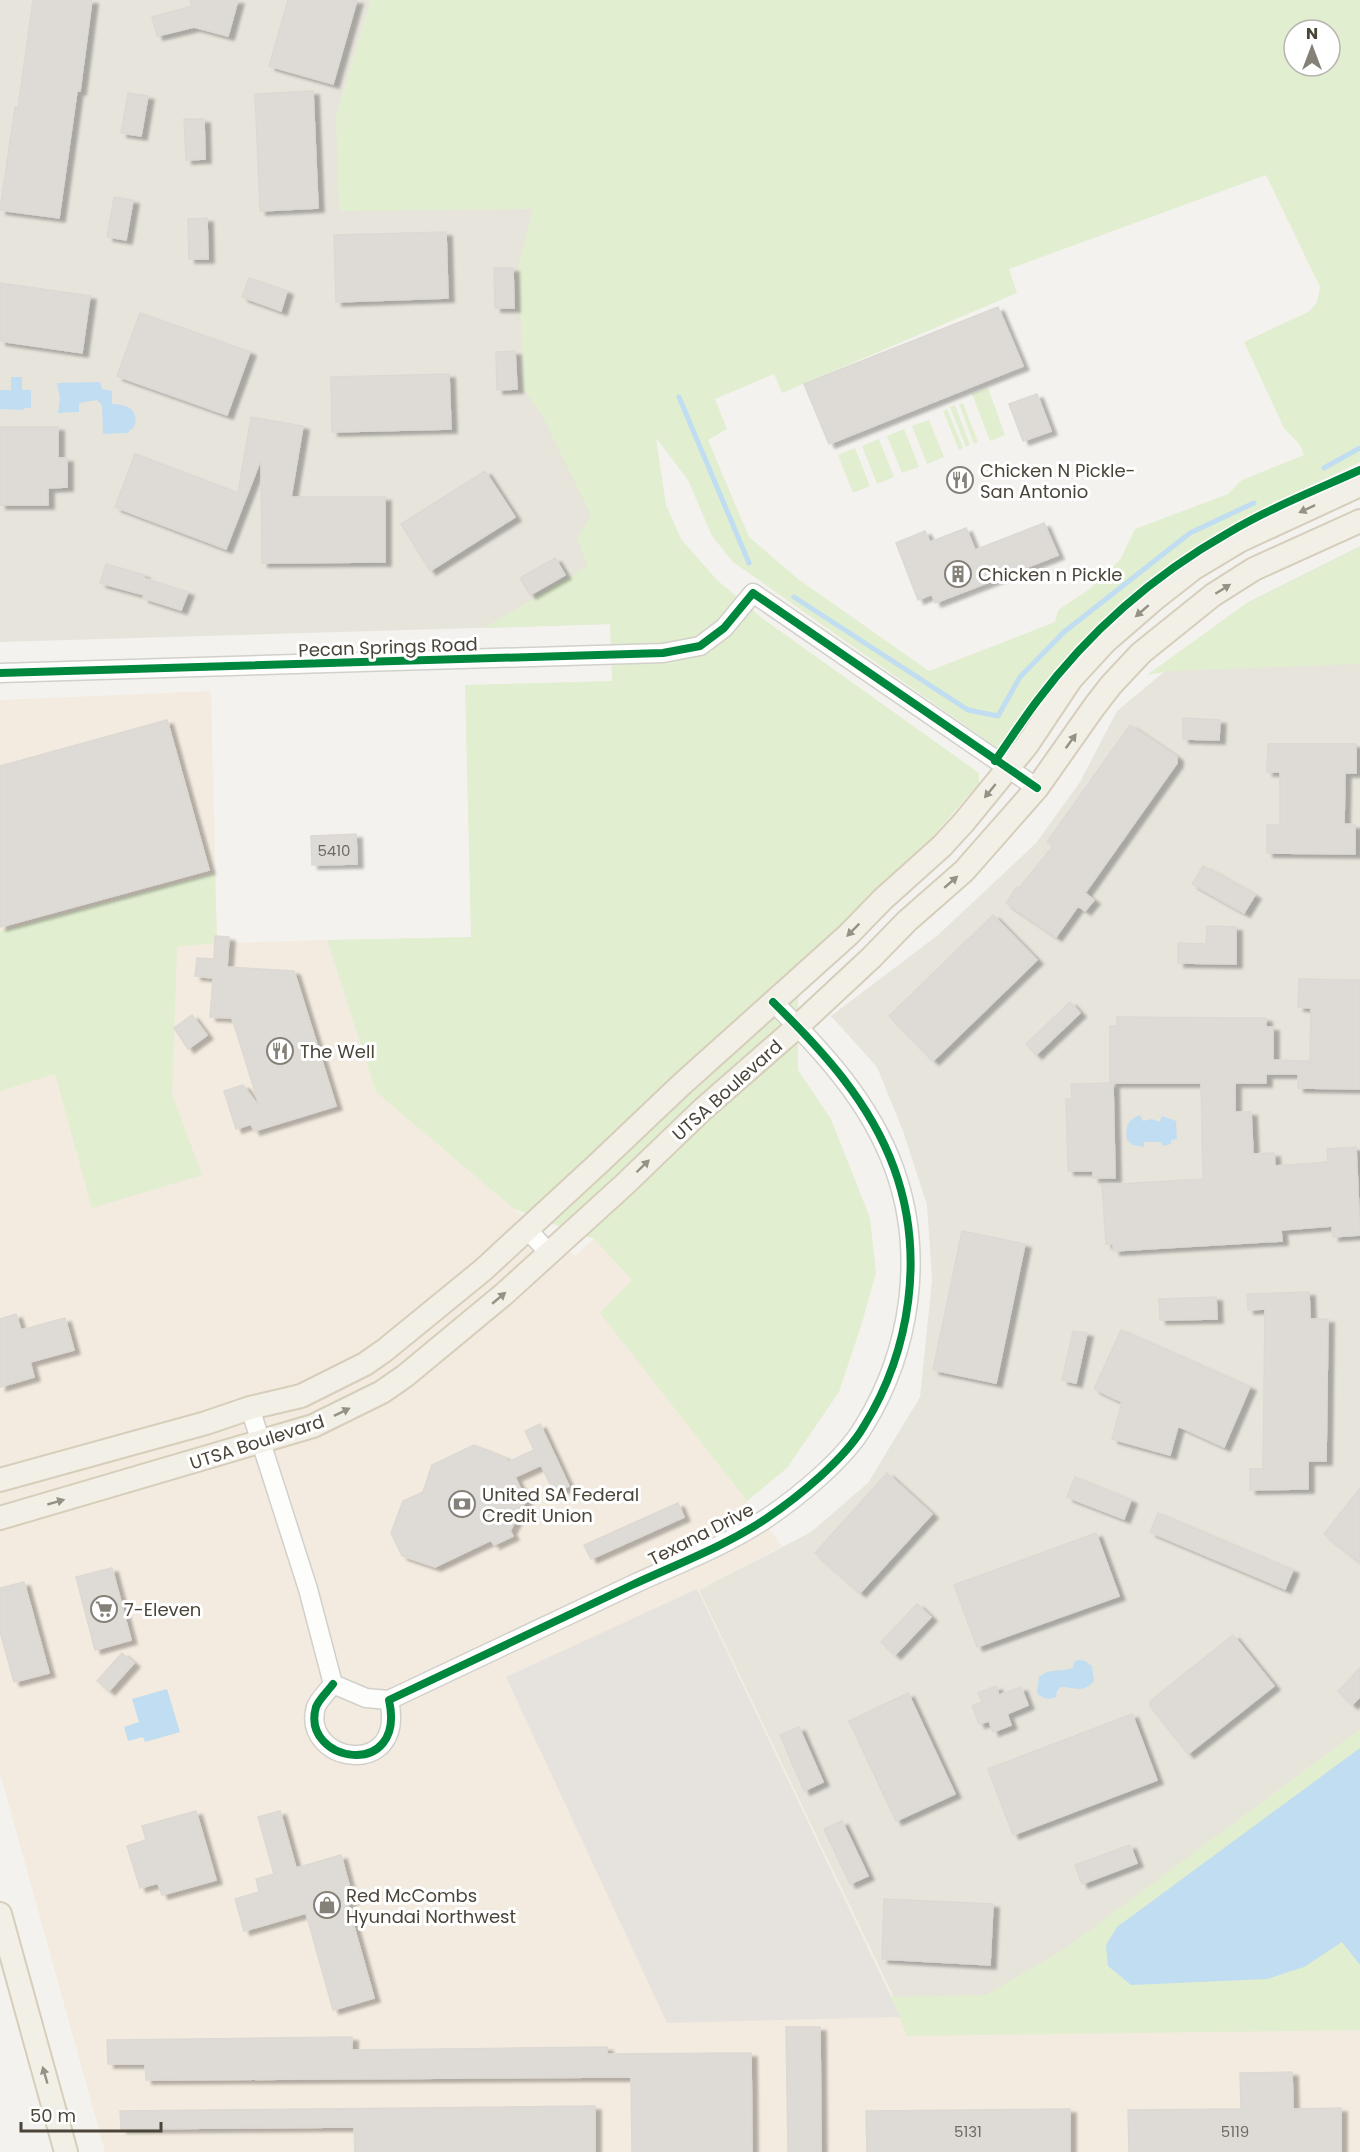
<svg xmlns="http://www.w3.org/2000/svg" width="1360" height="2152" font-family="Poppins,sans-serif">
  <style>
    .residential { fill: #e7e4dc }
    .commercial { fill: #f3ebdf }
    .green { fill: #e1eecf; fill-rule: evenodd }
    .parking { fill: #e6e3df }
    .water { fill: #c0ddf1 }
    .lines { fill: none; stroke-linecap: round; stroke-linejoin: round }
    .stream { stroke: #c0ddf1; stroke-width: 5 }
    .building { fill: #dedbd6; stroke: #dcd9d4; stroke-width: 1.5; filter: url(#shadow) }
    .minor-casing { stroke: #d2d0cb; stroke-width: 21 }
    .major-casing { stroke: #d6cebb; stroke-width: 26 }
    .minor { stroke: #fdfdfc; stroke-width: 18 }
    .major { stroke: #f2efe6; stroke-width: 22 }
    .cycleway-casing { stroke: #fff; stroke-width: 11 }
    .cycleway { stroke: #00873e; stroke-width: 8 }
    .oneway { fill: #969187 }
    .labels { text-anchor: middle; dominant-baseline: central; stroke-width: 6; stroke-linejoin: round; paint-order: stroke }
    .number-label { font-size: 15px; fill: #706a61 }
    .poi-label { font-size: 18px; fill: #4b4439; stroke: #fff; text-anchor: start }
    .street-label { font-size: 18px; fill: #4b4439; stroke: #fff }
  </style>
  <defs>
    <filter id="shadow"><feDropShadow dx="6" dy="4" stdDeviation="1.5" flood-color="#0004"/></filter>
  </defs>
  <rect width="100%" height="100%" fill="#f4f2ee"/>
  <path class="residential" d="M0,0H371L336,116L607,208L610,624L0,642Z
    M1360,658V2016L906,2023L699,1590L811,1532L868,1483L920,1397L932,1280L927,1205L903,1131L877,1067L831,1016L938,935L1036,843L1080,782L1117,711L1178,660Z"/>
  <path class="commercial" d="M211,691L217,943L327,940L376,1092L514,1209L575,1256L594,1239L632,1280L601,1313L782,1546L699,1590L905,2023L1360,2016V2152H105L0,1773V700Z"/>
  <path class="green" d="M371,0H1360V462C1303,490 1243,515 1190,550C1112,600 1049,672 999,749L733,562L712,536L688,480L656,438L666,505L681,539L717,580L762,618L979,773V783L921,850L798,966V1070L831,1119L870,1218L876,1273L862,1323L839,1392L787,1468L747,1501L600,1313L632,1280L594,1239L514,1209L376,1092L327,940L471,937L465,685L612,681L610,624L484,628L588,566L577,539L591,515L542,415L524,390L518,268L533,209L339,211L336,116ZM1294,30H1330V66H1294ZM1266,175L1320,287L1317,302L1310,311L1244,342L1284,428L1300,445L1304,455L1242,480L1228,494L1135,529L1120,560L1090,589L1058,610L1055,622L929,671L798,579L749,537L708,440L727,429L715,399L774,374L782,393L1017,293L1009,269Z
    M988,388L1005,435L990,441L972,394Z
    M963,403L978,442L974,444L959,404Z
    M955,405L970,445L966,447L950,407Z
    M947,409L963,448L959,450L943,411Z
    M929,420L944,457L927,464L912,426Z
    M904,429L919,467L902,473L887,436Z
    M879,439L894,477L877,484L862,446Z
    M855,448L870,486L853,493L838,455Z
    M1360,546V664L1170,671L1147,675L1248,602Z
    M215,873L217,943L177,947L172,1094L202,1175L92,1208L55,1074L0,1091V931Z
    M1360,1729V2030L907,2036L891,1997L986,1995L1066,1948Z"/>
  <path class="parking" d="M697,1589L891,1997L900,2017L667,2023L506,1677Z"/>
  <path class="water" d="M11,377H22V390H31V408H24L23,410L0,409V390H11Z
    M100,382L102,389L112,391V404C127,404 140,410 134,427L127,433L103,434L102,405L97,400L79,403V412L58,413L60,398L57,383Z
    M1140,1115L1143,1121L1152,1119L1159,1122L1162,1116L1176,1121L1177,1139L1171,1140V1144L1163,1146L1161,1142H1144V1147L1133,1145L1127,1140C1125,1126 1128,1120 1140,1115Z
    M1078,1660L1085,1661L1092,1666L1094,1681C1083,1694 1075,1687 1061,1687L1057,1691L1056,1697C1048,1700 1043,1699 1037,1693L1039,1677C1053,1666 1062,1674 1073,1667L1074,1662Z
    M167,1689L180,1732L145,1742L143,1737L128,1741L124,1727L139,1722L132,1699Z
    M1360,1748V1965L1342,1942L1304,1967L1267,1979L1131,1985L1108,1966L1106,1945L1117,1927Z"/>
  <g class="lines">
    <path class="stream" d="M679,397L749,563
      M1324,468L1360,448
      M794,597L968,710L998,716L1020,677L1064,632L1190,533L1254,503"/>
  </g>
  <path class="building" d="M33,0H92L80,91H77L59,218L0,210L15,107L18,108Z
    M190,0H238L228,36L194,27L157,36L152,17L192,6Z
    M288,0H357L333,84L269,66Z
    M313,91L318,208L260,211L255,94Z
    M128,93L148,96L141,136L121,133Z
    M184,119H204L205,159L186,160Z
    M114,197L133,200L126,240L107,237Z
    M207,218L208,259H189L188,219Z
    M446,232L448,298L336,302L334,235Z
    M494,268H513L514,308H495Z
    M249,278L287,291L281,311L242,297Z
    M0,283L90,296L82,353L0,341Z
    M998,307L1023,366L829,444L804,384Z
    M140,313L250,352L227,415L117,376Z
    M515,351L517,389L497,390L496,352Z
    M449,374L451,429L332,432L331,377Z
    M1037,394L1051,431L1023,441L1009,404Z
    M251,417L303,426L291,497H385V562L262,563L261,459L226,549L115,507L135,454L238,493Z
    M0,427H58V458H67V487L48,488V505H0Z
    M485,471L515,517L430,571L401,524Z
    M1044,523L1058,555L935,603L932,594L918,600L896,543L925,531L930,542L966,528L975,550Z
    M555,558L565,575L530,595L520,578Z
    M106,564L144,575L143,578L188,592L181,610L143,598L144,595L100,583Z
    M1183,718L1220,720L1219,740L1183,739Z
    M167,720L209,870L0,927V766Z
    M1130,725L1177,757V763L1085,893L1094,900L1085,911L1078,906L1056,937L1006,903L1017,887L1019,888L1053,846L1047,842Z
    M1268,744H1356V773H1345L1344,824L1355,825V854L1267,853V825H1280V772H1267Z
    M356,834L357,864L312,865L311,836Z
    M1203,866L1255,895L1244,913L1192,884Z
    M993,915L1037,960L933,1061L889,1016Z
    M1207,926L1236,927V964L1178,963V943L1206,944Z
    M215,936L229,937L227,967L294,971L336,1106L254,1131L251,1124L236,1129L224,1091L243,1085L260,1108L232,1018L210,1017L213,978L195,976L197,958L214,959Z
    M1299,979L1360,980V1089L1298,1088V1074H1266V1083H1235V1112H1251L1253,1154L1274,1153L1275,1166L1328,1162L1327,1149L1356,1147L1360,1235L1333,1237L1332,1226L1281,1230L1282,1241L1114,1251L1113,1244H1106L1102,1185L1203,1179L1201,1083H1113L1115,1178H1093V1171H1068L1066,1099H1072L1071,1084L1112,1083H1110V1026H1117V1017L1266,1018V1027H1273V1060L1310,1061L1311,1008L1298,1007Z
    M1070,1002L1080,1013L1036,1055L1026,1044Z
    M192,1015L207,1035L188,1049L174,1028Z
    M962,1231L1025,1244L996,1383L933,1370Z
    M1309,1292L1310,1319H1328L1326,1461H1308V1489L1250,1490V1469H1263L1265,1309L1248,1310L1247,1294Z
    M1216,1297L1217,1319L1160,1320L1159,1299Z
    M16,1314L21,1330L65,1318L74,1350L30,1362L34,1377L0,1387V1319Z
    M1121,1330L1250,1387L1224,1447L1178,1426L1170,1455L1112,1439L1122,1402L1094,1389Z
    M1073,1331L1087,1333L1076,1383L1062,1380Z
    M540,1424L569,1486L554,1493L541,1465L515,1477L526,1500L510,1531L513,1536L494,1545L491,1540L435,1567L402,1556L391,1533L403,1501L423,1492L432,1465L474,1445L505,1457L508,1462L534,1450L525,1431Z
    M887,1473L932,1514L860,1593L815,1553Z
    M1075,1477L1131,1500L1124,1519L1067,1497Z
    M1360,1488V1562L1324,1534Z
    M678,1503L684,1517L591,1559L584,1545Z
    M1158,1513L1293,1570L1285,1589L1150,1532Z
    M1096,1533L1119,1596L977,1647L954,1585Z
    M112,1568L131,1640L95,1650L76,1577Z
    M24,1582L49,1673L14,1682L0,1632V1588Z
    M917,1604L931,1617L895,1655L881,1642Z
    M1233,1635L1274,1686L1188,1754L1150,1706V1701Z
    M122,1653L134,1663L109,1691L97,1681Z
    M1360,1668V1697L1352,1705L1338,1691Z
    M996,1686L999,1695L1021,1687L1028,1705L1007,1714L1011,1725L993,1732L989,1721L979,1724L972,1706L982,1702L978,1693Z
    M908,1693L955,1794L896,1821L849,1721Z
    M1132,1714L1157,1780L1013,1835L988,1769Z
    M799,1727L823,1782L804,1791L780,1735Z
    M196,1811L216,1880L162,1895L158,1883L140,1888L127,1846L146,1840L142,1826Z
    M280,1811L296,1868L341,1855L353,1900L347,1902L374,1998L333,2010L306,1913L244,1931L235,1899L259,1892L256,1879L274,1874L258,1817Z
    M842,1821L868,1876L850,1884L824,1829Z
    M1130,1845L1137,1863L1082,1884L1075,1865Z
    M884,1899L993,1904L990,1965L882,1959Z
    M786,2027H820L821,2152H788Z
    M352,2037V2050L607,2047V2054L751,2053L752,2152H632L631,2077L146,2080L145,2064H108L107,2040Z
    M1292,2072L1293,2109L1341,2108V2152H1129L1128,2110L1241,2109L1240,2073Z
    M595,2106V2152H355L354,2127L121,2129L120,2111Z
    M1070,2109V2152H867L866,2111Z"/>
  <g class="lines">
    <defs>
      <path id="minor" d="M0,673L663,653L700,646L724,628L753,593L1037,788
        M527,1229L549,1253
        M250,1408L308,1589L333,1684L366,1698L389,1700
        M333,1684C328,1691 319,1699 316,1707C300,1763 407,1781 389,1700C470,1662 551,1623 632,1585C677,1564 726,1546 767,1518C798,1497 845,1459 864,1426C911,1350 925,1253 894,1168C870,1102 822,1050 773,1002"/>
      <path id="major" d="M0,1480L206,1423L250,1408L301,1396L365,1364L385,1350L483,1270L601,1161L681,1085L848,935L883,899L942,846L964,822L1027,745L1071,679L1105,642L1157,597L1194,568L1239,541L1360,485
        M0,1518L313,1426L382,1392L405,1376L504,1294L624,1185L703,1109L798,1026L871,958L907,921L964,871L1037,788L1094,707L1111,685L1141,653L1213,595L1254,569L1360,521
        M0,1914L66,2152"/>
    </defs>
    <use href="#minor" class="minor-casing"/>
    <use href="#major" class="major-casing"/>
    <use href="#minor" class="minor"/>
    <use href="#major" class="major"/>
    <defs>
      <path id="cycleway" d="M0,673L663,653L700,646L724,628L753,593L1037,788
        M995,761C1009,741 1022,721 1037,701C1088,633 1154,575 1228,533C1270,508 1316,490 1360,470
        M333,1684C328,1691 319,1699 316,1707C300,1763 407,1781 389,1700C470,1662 551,1623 632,1585C677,1564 726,1546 767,1518C798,1497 845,1459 864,1426C911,1350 925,1253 894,1168C870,1102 822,1050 773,1002"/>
    </defs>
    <use href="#cycleway" class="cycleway-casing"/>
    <use href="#cycleway" class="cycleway"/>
  </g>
  <defs><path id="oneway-solid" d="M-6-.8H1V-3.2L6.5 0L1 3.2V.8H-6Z" transform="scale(1.5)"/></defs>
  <g class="oneway">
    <use href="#oneway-solid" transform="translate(1307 509) rotate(155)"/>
    <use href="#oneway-solid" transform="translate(1223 589) rotate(-32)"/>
    <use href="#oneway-solid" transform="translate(1142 611) rotate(139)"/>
    <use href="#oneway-solid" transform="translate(1071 741) rotate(-54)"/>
    <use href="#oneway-solid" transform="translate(990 791) rotate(129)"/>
    <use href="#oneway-solid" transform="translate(951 882) rotate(-41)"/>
    <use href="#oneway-solid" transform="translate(853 930) rotate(135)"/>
    <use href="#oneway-solid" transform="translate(643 1166) rotate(-44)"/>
    <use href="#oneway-solid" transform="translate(499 1298) rotate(-40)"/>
    <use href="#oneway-solid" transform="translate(342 1412) rotate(-26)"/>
    <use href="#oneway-solid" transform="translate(56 1502) rotate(-16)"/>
    <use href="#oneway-solid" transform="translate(45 2075) rotate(-106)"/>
  </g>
  <defs>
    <symbol id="restaurant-ring" viewBox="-11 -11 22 22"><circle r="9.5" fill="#fff" stroke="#868178" stroke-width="1.5"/><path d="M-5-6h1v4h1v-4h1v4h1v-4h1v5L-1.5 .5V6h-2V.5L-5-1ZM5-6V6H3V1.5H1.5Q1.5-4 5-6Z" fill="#868178"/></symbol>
    <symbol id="building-ring" viewBox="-11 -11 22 22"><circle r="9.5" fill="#fff" stroke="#868178" stroke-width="1.5"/><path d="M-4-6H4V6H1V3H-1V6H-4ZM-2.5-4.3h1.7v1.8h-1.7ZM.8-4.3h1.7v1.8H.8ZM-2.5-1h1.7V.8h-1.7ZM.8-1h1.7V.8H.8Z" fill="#868178"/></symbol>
    <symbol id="bank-ring" viewBox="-11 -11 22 22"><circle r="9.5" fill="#fff" stroke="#868178" stroke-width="1.5"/><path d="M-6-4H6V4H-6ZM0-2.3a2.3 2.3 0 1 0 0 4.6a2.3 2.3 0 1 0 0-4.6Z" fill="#868178"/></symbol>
    <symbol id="supermarket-ring" viewBox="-11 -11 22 22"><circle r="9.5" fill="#fff" stroke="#868178" stroke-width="1.5"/><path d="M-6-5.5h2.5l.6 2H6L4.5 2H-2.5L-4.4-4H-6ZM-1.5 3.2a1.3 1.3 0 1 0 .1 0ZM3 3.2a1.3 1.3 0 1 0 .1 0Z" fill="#868178"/></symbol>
    <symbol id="shop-ring" viewBox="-11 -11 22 22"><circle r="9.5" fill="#fff" stroke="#868178" stroke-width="1.5"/><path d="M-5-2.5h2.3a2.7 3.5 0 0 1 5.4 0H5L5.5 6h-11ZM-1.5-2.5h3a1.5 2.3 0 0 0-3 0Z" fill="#868178"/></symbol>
  </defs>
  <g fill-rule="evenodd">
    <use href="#restaurant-ring" x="945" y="465" width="30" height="30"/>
    <use href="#building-ring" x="943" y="559" width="30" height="30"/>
    <use href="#restaurant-ring" x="265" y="1036" width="30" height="30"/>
    <use href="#bank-ring" x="447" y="1489" width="30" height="30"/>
    <use href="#supermarket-ring" x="89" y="1594" width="30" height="30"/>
    <use href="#shop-ring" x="312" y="1890" width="30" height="30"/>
  </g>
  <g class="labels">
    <g class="number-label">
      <text x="334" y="850">5410</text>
      <text x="968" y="2131">5131</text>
      <text x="1235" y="2131">5119</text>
    </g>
    <g class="poi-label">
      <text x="980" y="470">Chicken N Pickle-<tspan x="980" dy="21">San Antonio</tspan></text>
      <text x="978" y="574">Chicken n Pickle</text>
      <text x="300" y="1051">The Well</text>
      <text x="482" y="1494">United SA Federal<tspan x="482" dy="21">Credit Union</tspan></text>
      <text x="124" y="1609">7-Eleven</text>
      <text x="346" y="1895">Red McCombs<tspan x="346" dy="21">Hyundai Northwest</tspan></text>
    </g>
    <g class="street-label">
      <text transform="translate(388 647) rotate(-2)">Pecan Springs Road</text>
      <text transform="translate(727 1090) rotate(-42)">UTSA Boulevard</text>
      <text transform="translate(257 1442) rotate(-18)">UTSA Boulevard</text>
      <text transform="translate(701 1534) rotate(-27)">Texana Drive</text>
    </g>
  </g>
  <g transform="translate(1312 48)"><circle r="28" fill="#ffffff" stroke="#b7b4b0" stroke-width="1.5"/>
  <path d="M0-4.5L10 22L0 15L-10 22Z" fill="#868178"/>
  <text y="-9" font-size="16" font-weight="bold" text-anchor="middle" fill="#4b4439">N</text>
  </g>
  <path d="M21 2122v9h140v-9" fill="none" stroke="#4b4439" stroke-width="3"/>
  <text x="30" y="2122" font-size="18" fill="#4b4439" stroke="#ffffff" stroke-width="4.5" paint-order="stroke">50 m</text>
</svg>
